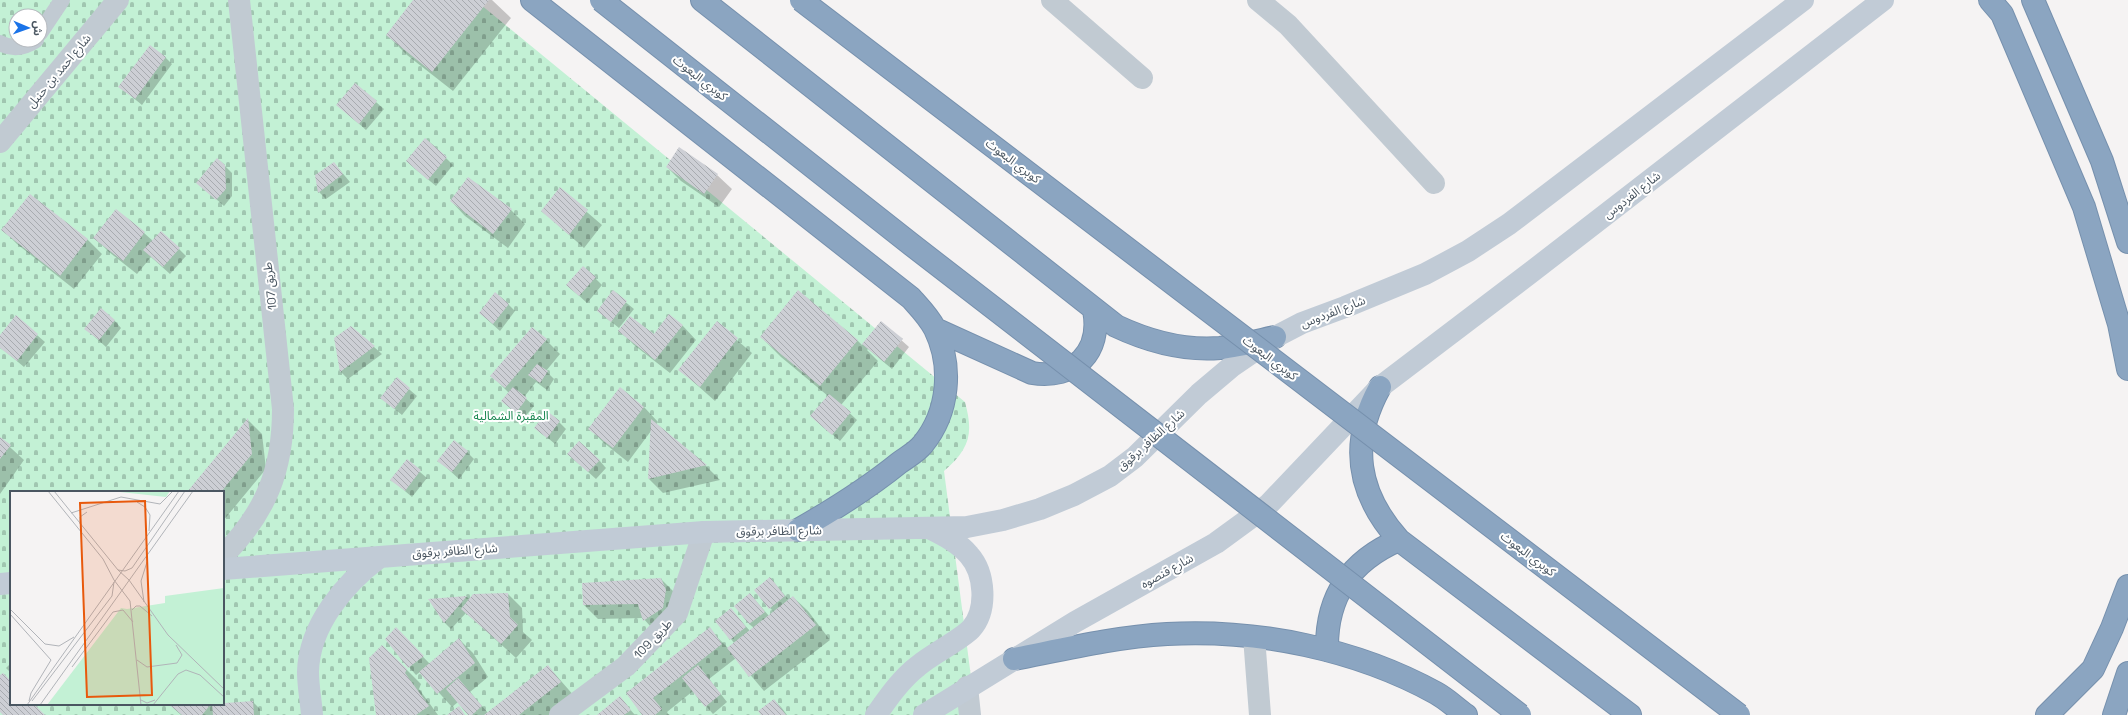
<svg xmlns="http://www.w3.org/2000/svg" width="2128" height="715" font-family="'Space Grotesk','Noto Sans Arabic',sans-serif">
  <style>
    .cemetery { fill: url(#cemetery-stones); fill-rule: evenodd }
    .shadow { fill: #0003 }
    .building { fill: url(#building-back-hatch) }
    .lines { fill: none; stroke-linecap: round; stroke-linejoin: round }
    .highway-casing { stroke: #7690ad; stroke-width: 24 }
    .lane { stroke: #c1cad2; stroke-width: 16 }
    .street { stroke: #c1cad2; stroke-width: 22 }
    .secondary { stroke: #c1cbd6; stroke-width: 22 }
    .highway { stroke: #8ba5c1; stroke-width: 22 }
    .highway-bridge-casing { stroke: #7690ad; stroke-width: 24; stroke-linecap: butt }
    .highway-bridge { stroke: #8ba5c1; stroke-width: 22 }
    .labels { text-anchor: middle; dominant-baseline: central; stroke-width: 4; stroke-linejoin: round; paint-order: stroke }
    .street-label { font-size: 12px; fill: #4a5661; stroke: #fff }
    .park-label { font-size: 12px; fill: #17864f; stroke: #fff }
    .inset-road { fill: none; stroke: #b1b4b9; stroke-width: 1 }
    .view { fill: #e8590c; fill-opacity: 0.15; stroke: #e8590c; stroke-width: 2 }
    .inset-edge { fill: none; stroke: #4a5661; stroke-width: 2 }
  </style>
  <defs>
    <pattern id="cemetery-stones" width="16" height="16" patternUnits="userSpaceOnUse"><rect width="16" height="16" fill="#c3f1d5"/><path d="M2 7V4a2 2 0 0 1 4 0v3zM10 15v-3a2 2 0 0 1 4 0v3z" fill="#a0c6b0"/></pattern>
    <pattern id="building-back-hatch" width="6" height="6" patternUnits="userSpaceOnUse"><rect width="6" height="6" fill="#cdcfd5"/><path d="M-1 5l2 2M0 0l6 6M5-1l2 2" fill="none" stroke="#a8abb0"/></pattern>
  </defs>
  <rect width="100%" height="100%" fill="#f5f3f3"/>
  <path class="cemetery" d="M0,0H475L965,402C974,435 969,449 944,471L976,715H0ZM16,16H40V40H16ZM11,492H223V704H11Z"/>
  <path class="shadow" d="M414,0H492L511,18L453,91L407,55L387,35Z
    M165,57L172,64L142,105L120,87Z
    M355,84L384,109L366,130L338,105Z
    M679,148L717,175L732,189L719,207L681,181L667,167Z
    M446,158L453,165L436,186L414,168Z
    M334,163L350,182L326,199L319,192L316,176Z
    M225,166L232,173V196L224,206L198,183Z
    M560,189L602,225L584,248L542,211Z
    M451,201L511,210L525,224L508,248L465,216Z
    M3,230L87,239L102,254L74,289L17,244Z
    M144,233L153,241L179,249L186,256L170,274L151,257L137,274L109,252L95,238Z
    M595,278L602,285L587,303L575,292Z
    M613,292L634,309L619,328L598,311Z
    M508,304L515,311L500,331L480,313Z
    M16,317L45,342L24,367L0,347V337Z
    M114,320L121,328L106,347L86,329Z
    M881,322L909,347L892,369L868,349L867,350L878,361L841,405L857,420L840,441L811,416L828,396L781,357L761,337L857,340L862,345Z
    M717,323L752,353L715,401L680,370Z
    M682,325L696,340L670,373L634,345L620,331L654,336Z
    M351,327L382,354L348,379L341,372L336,338Z
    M546,340L560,354L546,371L554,379L547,390L536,382L524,397L534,406L523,419L510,408L509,393L492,376Z
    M397,379L417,396L402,415L381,398Z
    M644,407L658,422L656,425L706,466L720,480L663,493L649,479L651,431L628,462L604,443L589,428Z
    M248,420L262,434L266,469L223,521V492H189Z
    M559,422L566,429L555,444L536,428Z
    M0,438L24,460L0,494Z
    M467,452L474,459L459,479L439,461Z
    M599,460L606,468L596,479L576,461Z
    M407,461L427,478L412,497L392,480Z
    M770,578L789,600L793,597L808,611L830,640L764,691L736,658L709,679L727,702L713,714L693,691L667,712L669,715H643L627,694L709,629L728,648L734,643L731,639V610L750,631L754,628L749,624L750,594L769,616L774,612L770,608Z
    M661,579L675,593L658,635L643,618L598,619L584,605Z
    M508,594L522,608L523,632L532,640L516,658L466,613L451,629L445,623L430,600L467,597L470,600Z
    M396,629L430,664L459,639L473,653L488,677L470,692L488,713L548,666L575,697L552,715H469L458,702L452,707L420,672L416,675L409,667L387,639Z
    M11,663V673L6,668Z
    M406,669L421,684L419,689L438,715H377Z
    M620,698L635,715H598Z
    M774,700L781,707L787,715H762Z
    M253,702L260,709V715H181L169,704L213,705Z"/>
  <path class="building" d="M413,0H489L432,72L386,35Z
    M150,45L166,57L135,99L118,87Z
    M355,83L377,101L359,124L336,105Z
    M425,138L447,157L428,180L406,161Z
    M679,147L718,174L704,194L666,167Z
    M217,158L225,165L226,189L216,200L196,183Z
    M334,162L343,174L318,193L315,175Z
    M468,177L512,209L493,234L450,201Z
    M560,187L588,210L569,235L541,211Z
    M30,194L88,239L60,276L1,230Z
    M116,209L145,232L123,261L93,238Z
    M161,231L180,248L163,267L143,250Z
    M583,266L596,277L579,296L566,285Z
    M613,290L627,301L611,322L597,311Z
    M798,290L858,340L820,386L760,337Z
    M495,292L509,304L493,324L479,313Z
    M101,308L115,320L99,340L84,329Z
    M669,314L683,325L655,360L618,331L630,316L654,334Z
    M16,315L38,334L17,361L0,348V335Z
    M717,321L738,338L700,387L678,370Z
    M881,321L903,339L884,362L862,344Z
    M351,326L375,346L340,372L334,338Z
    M532,327L547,339L505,388L490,376Z
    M537,364L548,371L540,383L528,375Z
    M397,377L410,388L394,409L380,398Z
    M513,387L527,398L516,413L501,401Z
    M620,387L644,407L613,448L588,429Z
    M829,394L851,412L832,435L810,416Z
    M547,411L560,421L547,438L534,428Z
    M248,418L252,454L221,492H187Z
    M651,419L707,465L648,479Z
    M0,437L11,445L0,459Z
    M454,440L468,451L452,472L437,461Z
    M579,441L600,460L588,472L567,454Z
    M407,459L421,470L405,491L390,480Z
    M770,577L785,596L769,609L754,590Z
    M661,578L666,590L663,608L643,621L638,604L583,605L582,583Z
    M508,593L510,617L518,625L501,644L461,609L473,594Z
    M750,593L765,612L749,624L734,606Z
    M467,596L444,623L428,599Z
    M793,596L816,625L749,677L727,648Z
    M731,608L746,627L730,640L715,621Z
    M396,627L424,656L408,668L385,639Z
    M710,627L722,644L653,698L662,709L655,715H642L626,693Z
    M459,638L475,663L437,694L419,672Z
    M382,645L407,669L405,673L429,706L416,715H376L369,658Z
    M548,665L561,682L519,715H484Z
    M698,665L721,694L705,707L682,678Z
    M3,673L11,681V704H34L45,715H3L0,712V675Z
    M458,678L482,706L472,715H468L446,689Z
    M620,696L631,710L624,715H597Z
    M774,699L786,715H761L758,711Z
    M253,701L254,715H213L212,704Z
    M168,704H211L202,715H182Z
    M459,706L465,715H447Z"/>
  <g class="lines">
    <defs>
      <path id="highway" d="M532,0L911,298C920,308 929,317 935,329C953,366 949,412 923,444C917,452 907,457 899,463C867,489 833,510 798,530
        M702,0L1116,326C1150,342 1183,351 1220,348C1238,346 1257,341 1275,337
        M1990,0L2002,14L2084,207L2119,324L2128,369
        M2033,0L2102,161L2128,242
        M935,329L1032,373C1074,380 1102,352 1094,310
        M1380,387C1349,443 1357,493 1399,540L1630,715
        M1327,650C1326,597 1350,561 1399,540
        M1014,659C1065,649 1115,637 1167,634C1258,629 1356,649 1436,693C1447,699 1456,708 1466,715
        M2047,715L2093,669L2112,628L2128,586
        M2114,715L2128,673"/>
    </defs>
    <use href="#highway" class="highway-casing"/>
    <path class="lane" d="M40,33L62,0
      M0,43C13,50 24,48 36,40"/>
    <path class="street" d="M1052,0L1142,78
      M1258,0L1288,25L1434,183
      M0,142L118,0
      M223,556C266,512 283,470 283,409L239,0
      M1254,637L1260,715
      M967,687L970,715
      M560,715L626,666L677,613L704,532"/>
    <path class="secondary" d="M223,569L704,532L967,527L1003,520L1040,509L1074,495L1110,476L1135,457L1199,394L1231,367L1275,337L1302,323L1345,307L1425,274L1468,251L1509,224L1803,0
      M0,584L11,583
      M312,715C311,701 308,686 308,672C309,625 345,583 380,557
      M876,715C888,698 901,679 918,666C932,654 959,641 971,629C988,610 985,573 969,555C959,543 945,536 931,529
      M924,715L1075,622L1216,543L1268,505L1380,387L1534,270L1883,0"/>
    <use href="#highway" class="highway"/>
    <defs>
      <path id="highway-bridge" d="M601,0L912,245L1520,715
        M801,0L1739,715"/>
    </defs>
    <use href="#highway-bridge" class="highway-bridge-casing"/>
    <use href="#highway-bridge" class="highway-bridge"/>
  </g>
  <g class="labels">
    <g class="street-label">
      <text transform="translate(59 71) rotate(-50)">شارع احمد بن حنبل</text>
      <text transform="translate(700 78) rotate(38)">كوبري البعوث</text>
      <text transform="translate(1013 161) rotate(37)">كوبري البعوث</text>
      <text transform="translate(1632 195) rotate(-38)">شارع الفردوس</text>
      <text transform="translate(270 286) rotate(-96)">طريق 107</text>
      <text transform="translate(1333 312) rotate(-21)">شارع الفردوس</text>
      <text transform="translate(1270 358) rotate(37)">كوبري البعوث</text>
      <text transform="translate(1151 440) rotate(-42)">شارع الظافر برقوق</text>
      <text transform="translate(779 531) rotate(-1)">شارع الظافر برقوق</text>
      <text transform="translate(455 551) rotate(-4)">شارع الظافر برقوق</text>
      <text transform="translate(1528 554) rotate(37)">كوبري البعوث</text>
      <text transform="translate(1167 571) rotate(-29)">شارع قنصوه</text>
      <text transform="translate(653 639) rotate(-46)">طريق 109</text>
    </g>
    <g class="park-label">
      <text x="511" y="416">المقبرة الشمالية</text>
    </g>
  </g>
  <g transform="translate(10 491)">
    <rect width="214" height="214" fill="#f5f3f3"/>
    <path d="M214,97V214H37L111,117L117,118L155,112V105Z" fill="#c3f1d5"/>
    <path d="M101,0H160L156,6Z" fill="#c3f1d5"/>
    <path class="inset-road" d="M38,0L93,68L104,89L120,110L131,214M44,0L108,79L119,89L158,144L214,198M127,11L135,16L140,24L139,40M61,22L111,6L150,13L163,0M70,33V26L77,21M108,79L115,80L122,77L175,0M134,111L131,90L137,71M0,118L35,153L49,155L64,146M122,119L126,115H130L142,125M0,123L41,169L21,202L19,210M127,169L137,176L167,172L172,164L166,154M62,176L103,121L113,119L123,131M131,209L137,212L145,209M22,210L102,105L104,91M17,214L169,0M30,214L183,0M143,214L168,183L176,179L190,184L214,206"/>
    <path class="view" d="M135,10L142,204L77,206L70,12Z"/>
    <rect width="214" height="214" class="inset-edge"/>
  </g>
  <g transform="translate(28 28) rotate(92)"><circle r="19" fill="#ffffff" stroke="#b7bbc0"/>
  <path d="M0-3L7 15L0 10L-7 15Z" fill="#1a73e8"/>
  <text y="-6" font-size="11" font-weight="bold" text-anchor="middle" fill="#4a5661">ش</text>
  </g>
</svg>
